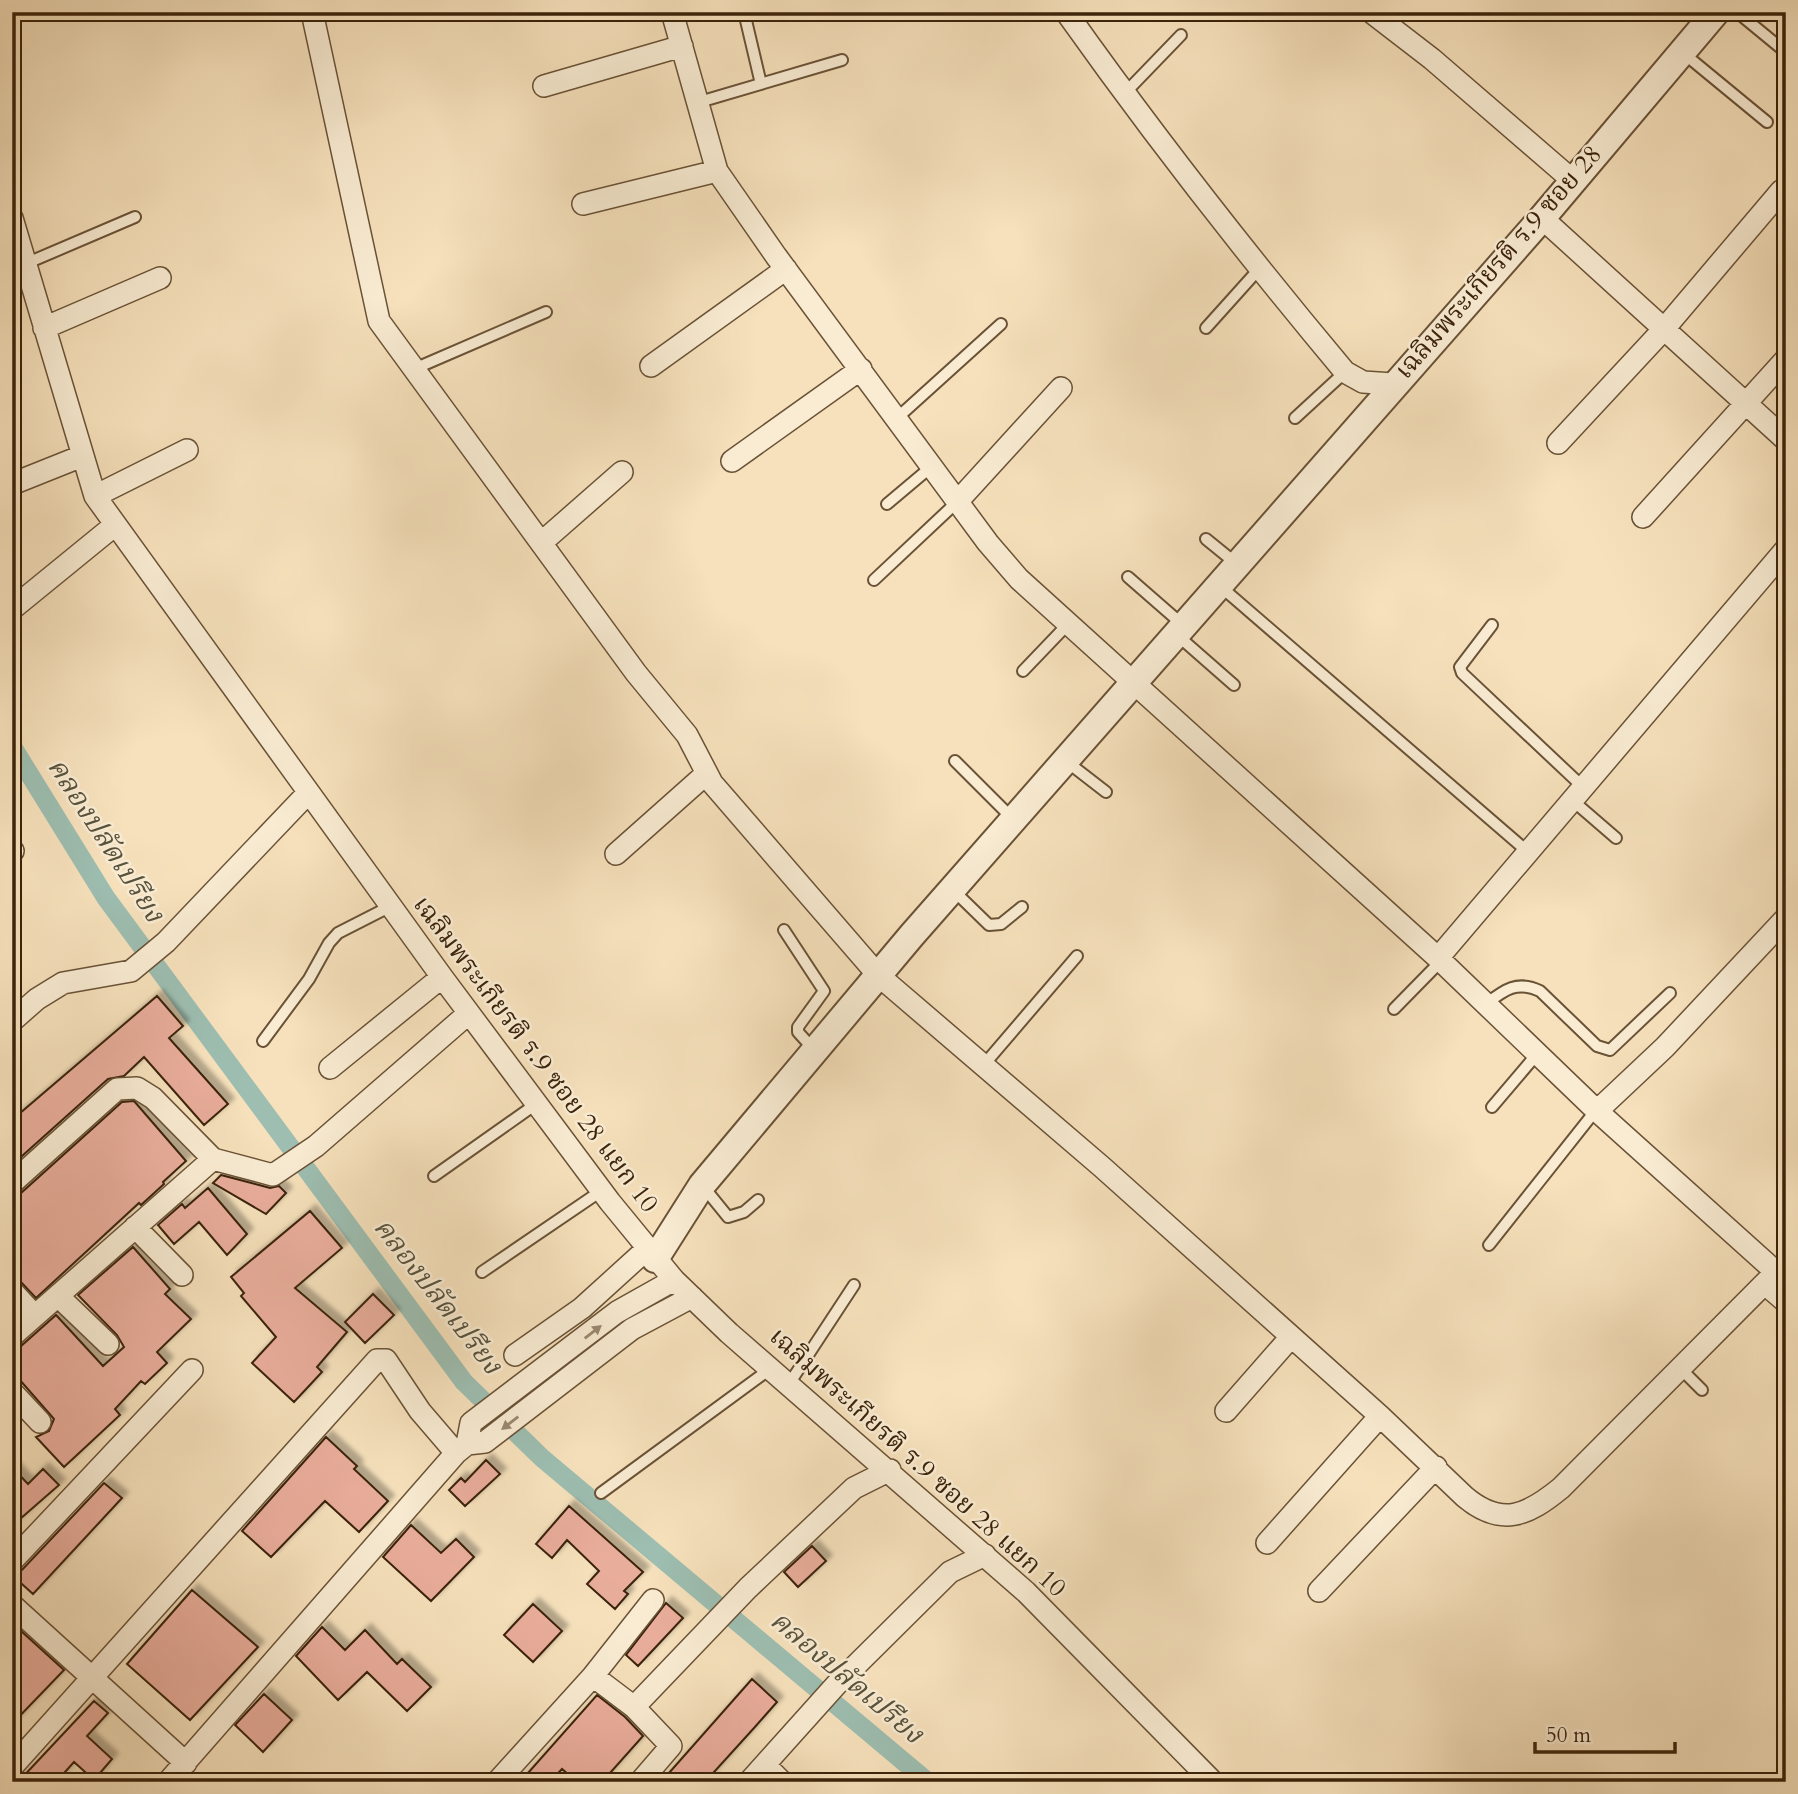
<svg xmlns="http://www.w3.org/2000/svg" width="1798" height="1794" font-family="Cardo,'Noto Serif Thai',serif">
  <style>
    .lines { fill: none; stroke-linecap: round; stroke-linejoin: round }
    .canal { stroke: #9dbeb1; stroke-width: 19 }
    .building { fill: #e9ad9b; stroke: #3b230a; stroke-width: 2; filter: url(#shadow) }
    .service-casing { stroke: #6a5236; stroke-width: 14 }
    .minor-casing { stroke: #6a5236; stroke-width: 24 }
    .tertiary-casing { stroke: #6a5236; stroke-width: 30 }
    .service { stroke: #f9ecd3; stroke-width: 10 }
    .minor { stroke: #f9ecd3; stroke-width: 21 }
    .tertiary { stroke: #f9ecd3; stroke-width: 26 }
    .oneway { fill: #9a886e }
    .labels { text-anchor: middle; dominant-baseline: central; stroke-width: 5; stroke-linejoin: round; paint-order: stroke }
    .street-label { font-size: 26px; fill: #3b230a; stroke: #f9ecd3 }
    .water-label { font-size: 28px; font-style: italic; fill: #58523c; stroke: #f9ecd3 }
  </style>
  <defs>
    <filter id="shadow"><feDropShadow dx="6" dy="-6" stdDeviation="2" flood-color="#0004"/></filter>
  </defs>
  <rect width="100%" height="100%" fill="#f6e1bc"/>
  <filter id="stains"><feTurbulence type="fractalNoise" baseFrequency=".00286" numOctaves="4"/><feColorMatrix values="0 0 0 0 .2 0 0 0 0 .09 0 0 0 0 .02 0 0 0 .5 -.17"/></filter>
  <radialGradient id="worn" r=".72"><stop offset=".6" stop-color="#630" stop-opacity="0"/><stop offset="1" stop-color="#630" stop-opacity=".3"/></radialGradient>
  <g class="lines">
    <path class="canal" d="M12,746L106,898L464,1382L542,1458L928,1782"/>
  </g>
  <path class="building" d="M157,996L183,1026L169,1038L228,1104L204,1125L144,1057L124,1076L108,1079L12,1165V1120Z
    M134,1101L186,1161L163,1182L164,1184L141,1205L139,1203L36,1298L21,1282L12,1278V1196L21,1193L122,1102Z
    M221,1175L270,1188L279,1186L286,1193L266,1214L213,1183Z
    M208,1188L247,1234L227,1255L199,1222L174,1244L158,1225L182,1204L185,1208Z
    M310,1211L342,1248L295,1288L347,1332L317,1367L322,1372L294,1402L252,1363L276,1337L241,1296L244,1293L231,1277Z
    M133,1247L170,1289L165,1294L191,1319L157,1352L167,1363L145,1384L141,1381L115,1409L120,1415L64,1467L36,1437L49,1431L54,1419L12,1371V1349L21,1346L56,1315L103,1366L124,1347L117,1335L78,1295Z
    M373,1294L394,1315L365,1343L345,1322Z
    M326,1437L357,1466L354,1469L388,1501L359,1532L325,1501L271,1557L242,1531Z
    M486,1460L500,1474L465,1506L449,1490L461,1478L465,1482Z
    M12,1467L28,1484L43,1469L59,1485L12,1526Z
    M104,1483L122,1498L33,1594L12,1575L22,1570Z
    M569,1506L643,1572L624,1591L628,1594L615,1609L587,1584L599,1571L567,1540L552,1558L536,1544Z
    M411,1525L441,1553L456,1539L474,1557L431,1601L383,1557Z
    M812,1546L826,1561L798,1587L784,1572Z
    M192,1590L258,1647L190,1720L127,1664Z
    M666,1603L683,1618L638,1666L626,1655Z
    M533,1604L562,1631L533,1662L504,1635Z
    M322,1627L345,1650L365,1630L397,1664L402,1659L431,1687L407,1711L367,1672L338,1700L296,1656Z
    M21,1631L64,1670L12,1724V1640Z
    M752,1679L777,1702L754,1728L705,1782H661Z
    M264,1694L292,1720L263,1752L235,1725Z
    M597,1695L625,1717L643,1736L602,1782H577L562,1769L550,1782H520Z
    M94,1701L108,1713L87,1736L112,1759L94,1780L74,1762L56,1782H18Z"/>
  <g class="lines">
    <defs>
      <path id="service" d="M744,12L761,84
        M1737,12L1782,49
        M1682,52L1767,122
        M1125,93L1181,35
        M696,103L842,60
        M1786,138V137
        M25,264L135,217
        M1206,328L1259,269
        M414,369L546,312
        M1295,418L1345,372
        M896,419L1001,324
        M887,504L931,467
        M1206,539L1238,565
        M1128,577L1183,625
        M874,580L957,502
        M1220,586L1528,852
        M1492,625L1460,667L1462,673L1583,787
        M1177,635L1234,685
        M1023,671L1068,624
        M955,761L1014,820
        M1066,761L1106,792
        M1572,800L1616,838
        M952,889L989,925L1001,924L1022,907
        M784,930L824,991L798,1027V1032L815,1051
        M1486,1004C1504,990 1517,980 1540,991L1597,1046L1610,1050L1670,993
        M1394,1009L1441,961
        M263,1041L309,979L329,943L338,933L391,906
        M982,1067L1077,956
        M1492,1107L1537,1054
        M434,1176L536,1104
        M702,1185L728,1217L744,1212L758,1200
        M1489,1245L1596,1110
        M482,1272L601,1191
        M1681,1369L1702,1390
        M789,1384L854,1285
        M601,1493L770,1369"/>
      <path id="minor" d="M312,12L379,321L636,673L687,735L712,783L878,975L1102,1167L1380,1416L1465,1497C1502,1528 1528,1515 1561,1488L1776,1272
        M672,12L717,171L776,256L988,543L1019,579L1438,958L1597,1111L1776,1272L1786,1263
        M1066,12C1154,136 1247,255 1345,372L1363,382L1393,384
        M1371,12L1432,59L1571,179
        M544,86L682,46
        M583,204L717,171
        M12,218L95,496L442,977L610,1202L674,1280L729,1333L1026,1592L1213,1782
        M1542,218L1786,440
        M44,328L160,278
        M651,366L786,269
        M1558,443L1664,329L1781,191
        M732,461L861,369
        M12,484L82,456
        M95,496L187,450
        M957,502L1061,388
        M1643,517L1786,359
        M541,543L622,472
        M12,609L115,525
        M12,852L13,851
        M616,854L706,774
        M1438,958L1786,549
        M12,1021L37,999L63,983L131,971L166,942L308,793
        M330,1068L442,977
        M1597,1111L1665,1047L1786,918
        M12,1183L117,1089L137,1088L153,1098L213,1159L273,1175L316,1146L469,1013
        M135,1227L182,1275
        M1765,1284L1786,1302
        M12,1291L35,1316
        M58,1296L108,1344
        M12,1336L213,1159
        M515,1355L582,1308L647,1249
        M12,1392L40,1422
        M1226,1411L1290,1338
        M467,1444L471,1423L617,1312L674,1280
        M1267,1543L1380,1416
        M12,1561L192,1370
        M1319,1591L1436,1467
        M12,1605L186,1763
        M593,1676L653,1600
        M634,1707L748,1588L854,1488L890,1470
        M765,1765L782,1782
        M12,1767L377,1360H386L420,1411L456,1453
        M168,1782L456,1453L467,1444L485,1442L632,1329L692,1297
        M497,1782L593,1676L634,1707L671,1746L640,1782
        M749,1782L836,1685L950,1572L985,1555"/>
      <path id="tertiary" d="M655,1259L702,1185L912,935L1542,218L1716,12"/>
    </defs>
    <use href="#service" class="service-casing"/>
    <use href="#minor" class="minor-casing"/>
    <use href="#tertiary" class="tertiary-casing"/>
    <use href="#service" class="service"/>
    <use href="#minor" class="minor"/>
    <use href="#tertiary" class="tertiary"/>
  </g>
  <defs><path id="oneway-solid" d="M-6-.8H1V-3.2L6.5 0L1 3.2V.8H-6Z" transform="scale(1.75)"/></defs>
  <g class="oneway">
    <use href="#oneway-solid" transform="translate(593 1332) rotate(-38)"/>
    <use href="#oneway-solid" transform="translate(510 1423) rotate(142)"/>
  </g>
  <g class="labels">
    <g class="street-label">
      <text transform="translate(1498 262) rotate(-49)">เฉลิมพระเกียรติ ร.9 ซอย 28</text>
      <text transform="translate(536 1054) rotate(53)">เฉลิมพระเกียรติ ร.9 ซอย 28 แยก 10</text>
      <text transform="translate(918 1462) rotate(42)">เฉลิมพระเกียรติ ร.9 ซอย 28 แยก 10</text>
    </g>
    <g class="water-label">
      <text transform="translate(106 840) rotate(57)">คลองปลัดเปรียง</text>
      <text transform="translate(438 1296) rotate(52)">คลองปลัดเปรียง</text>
      <text transform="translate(847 1677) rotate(40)">คลองปลัดเปรียง</text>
    </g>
  </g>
  <rect width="1798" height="1794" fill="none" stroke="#f6e1bc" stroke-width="42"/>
  <rect x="14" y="14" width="1770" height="1766" fill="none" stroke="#3b230a" stroke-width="3.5"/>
  <rect x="21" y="21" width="1756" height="1752" fill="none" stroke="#3b230a" stroke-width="2"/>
  <path d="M1535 1742v10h140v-10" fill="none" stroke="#3b230a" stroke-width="3.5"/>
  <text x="1546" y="1742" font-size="21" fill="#3b230a" stroke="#f9ecd3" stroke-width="5" paint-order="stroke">50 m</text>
  <rect width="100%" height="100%" filter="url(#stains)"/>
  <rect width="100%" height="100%" fill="url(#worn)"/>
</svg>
